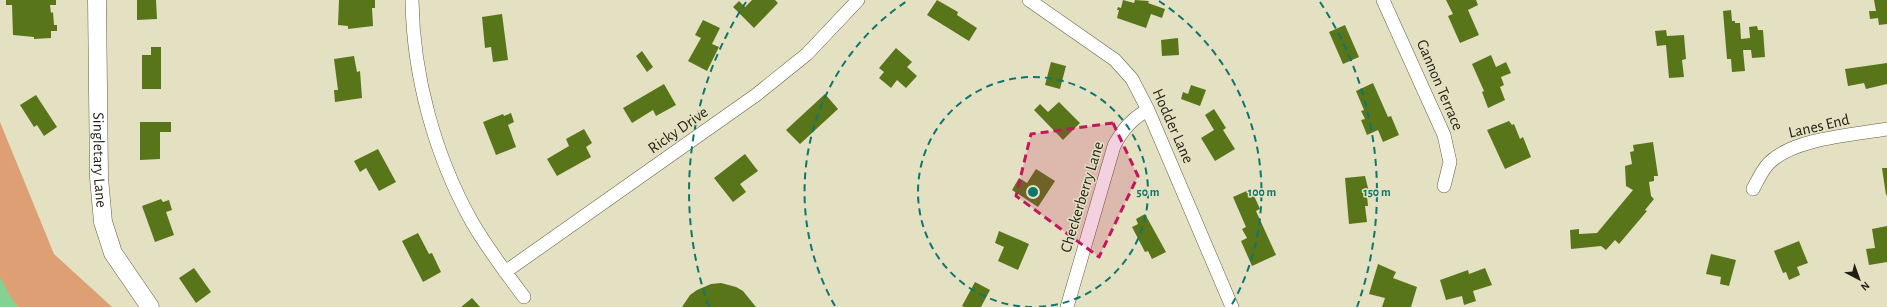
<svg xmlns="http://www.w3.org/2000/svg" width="1887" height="307" font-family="'Alegreya Sans',sans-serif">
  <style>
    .green { fill: #de9f75 }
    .water { fill: #83d292 }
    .building { fill: #59751a }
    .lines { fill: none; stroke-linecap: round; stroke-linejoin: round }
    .street-casing { stroke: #625f44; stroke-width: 14 }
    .secondary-casing { stroke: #625f44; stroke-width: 19 }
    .street { stroke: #fff; stroke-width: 13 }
    .secondary { stroke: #fff; stroke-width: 18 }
    .marked { fill: #c2185b; fill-opacity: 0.2; stroke: #c2185b; stroke-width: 3; stroke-dasharray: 8 5; stroke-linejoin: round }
    .ring { fill: none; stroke: #0f766e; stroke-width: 2; stroke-dasharray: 7 5 }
    .labels { text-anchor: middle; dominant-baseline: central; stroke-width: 3; stroke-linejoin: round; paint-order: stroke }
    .street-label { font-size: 16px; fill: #201f14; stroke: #e4e0c2 }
    .centre { fill: #0f766e; stroke: #e4e0c2; stroke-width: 2 }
    .ring-label { font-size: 12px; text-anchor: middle; font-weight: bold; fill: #0f766e; stroke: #e4e0c2; stroke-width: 3; stroke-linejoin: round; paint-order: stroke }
  </style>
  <rect width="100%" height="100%" fill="#e4e0c2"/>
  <path class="green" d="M0,122L54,254L112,307H0Z"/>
  <path class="water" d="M0,277L10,296L18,307H0Z"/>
  <path class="building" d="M6,0H56V5H50L51,13L53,12L54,25H57V31H51V38L34,39V37L13,35L12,5H6Z
    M137,0H156L157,19L137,20Z
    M339,0H375V8H372L373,26L348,29V26L338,25Z
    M752,0H775L778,3L754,28L733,7L739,1L745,7Z
    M937,0L958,12L957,15L977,28L969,41L927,15Z
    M1123,0L1134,3L1135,0L1149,1L1148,3L1165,9L1162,18L1151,14L1146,28L1117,18L1119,10H1117L1118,7L1121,8Z
    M1446,0H1476L1478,5L1468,10L1479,35L1460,43L1448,16L1453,14Z
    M1874,0H1887V24L1879,25L1878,18L1870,19L1869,11H1876Z
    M1731,10L1732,21H1735V23H1740L1741,39L1750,38L1749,27L1757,26L1758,30H1763L1765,57L1752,58L1751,50H1743L1745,71L1732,72L1731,59H1727L1723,11Z
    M502,14L508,60L493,62L491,47L485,48L482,17Z
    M703,20L720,28L712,44L719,47L707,71L688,61L701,38L695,35Z
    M1345,25L1359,57L1343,64L1329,32Z
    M1666,30L1667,36L1684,35L1686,59L1682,60L1684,77L1669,78L1666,45L1657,46L1655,31Z
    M1178,38L1179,55L1162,56L1161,40Z
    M151,47H161V89H142V55H151Z
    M896,48L912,62L907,67L917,76L906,88L897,80L891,88L879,78L884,72L879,68Z
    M642,51L653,67L647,72L636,56Z
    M1491,55L1496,67L1506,62L1511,73L1501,77L1504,85L1500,87L1505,100L1488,108L1482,92L1484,91L1472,64Z
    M354,56L357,72L360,71L362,98L335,102L334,90H338L334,59Z
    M1051,62L1066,66L1060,89L1045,85Z
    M1887,63V84L1866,89L1864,83L1848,86L1845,69Z
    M1373,83L1388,117L1391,116L1399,135L1383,142L1378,130L1367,135L1361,120L1365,119L1361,111L1364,110L1356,91Z
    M664,84L676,105L656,116L653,110L632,123L623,108Z
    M1191,85L1206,90L1200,106L1181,99L1183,92L1188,94Z
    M825,94L838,109L800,144L786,130Z
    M36,95L57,127L44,136L37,125L34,127L20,105Z
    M1059,102L1080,123L1063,140L1034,110L1040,104L1048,112Z
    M1214,109L1226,128L1223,130L1235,149L1215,161L1201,138L1214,130L1205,115Z
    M511,113L514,122L508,125L516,147L496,155L483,122L503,114L504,116Z
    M1509,121L1512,125L1514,124L1520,139L1523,137L1531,157L1505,169L1487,130Z
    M140,122H171V132H160V159L140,160Z
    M584,129L592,143L586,147L591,157L557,176L547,159L569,146L566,139Z
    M1653,142L1658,176H1654V181L1649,182L1651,196L1654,199L1645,210L1647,211L1619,244L1615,240L1606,250L1601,246L1571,249L1570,230L1579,229V234L1597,233L1633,190L1626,186L1625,166L1632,164L1630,152L1634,151L1633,145Z
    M378,149L396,182L379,191L366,168L360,172L354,161Z
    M745,154L758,171L740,184L746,192L733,202L714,178Z
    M1882,168H1887V195H1886Z
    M1036,169L1055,181L1038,207L1012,190L1019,178L1027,183Z
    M1365,176L1370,196H1367L1368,206H1365L1367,222L1349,224L1345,178Z
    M1251,189L1260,209L1256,211L1276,255L1252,266L1241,241L1247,238L1242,229L1246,227L1233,197Z
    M161,199L163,202L169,200L172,210L166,212L174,235L155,242L142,206Z
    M1145,214L1166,252L1152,259L1148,251L1145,252L1132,227L1138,224L1136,219Z
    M1887,226V262L1869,265L1866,249L1875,248L1872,229Z
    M999,231L1029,244L1018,270L998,261L1004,247L995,243Z
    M418,233L429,254L432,253L441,272L423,282L402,241Z
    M1799,241L1808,263L1797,267L1800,275L1789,280L1786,272L1783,273L1774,251Z
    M1711,254L1736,260L1729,286L1720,284L1721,277L1706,274Z
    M1378,264L1396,272L1393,278L1417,287L1411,307H1382L1385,298L1369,294Z
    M194,268L211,292L196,303L179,278Z
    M1485,268L1492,285L1473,291L1476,301L1464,305L1462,296L1446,300L1440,280L1468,270L1469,274Z
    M975,282L990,290L981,307H964L962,306Z
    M721,283L736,287L743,291L756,307H682L690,295L697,290L711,284Z
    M472,298L480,307H461Z"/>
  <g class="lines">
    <defs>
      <path id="street" d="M412,0C413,76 435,156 472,222C487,248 506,273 524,297
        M1029,0L1115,60L1132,79L1148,110L1232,307
        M1383,0L1444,135L1450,162L1444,186
        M1753,189C1758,180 1762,170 1769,163C1794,138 1853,135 1887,129
        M505,272L756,95L807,54L858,0
        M1067,307L1114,146C1122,130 1132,118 1148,110"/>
      <g id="secondary">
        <path id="s1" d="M97,0L99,178L103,222L113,253L150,307"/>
      </g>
    </defs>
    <use href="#street" class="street-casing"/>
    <use href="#secondary" class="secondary-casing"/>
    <use href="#street" class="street"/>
    <use href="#secondary" class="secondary"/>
  </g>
  <path class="marked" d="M1113,123L1138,176L1099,257L1016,196L1031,134Z"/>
  <g class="ring">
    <path d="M1032 307A115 115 0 1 1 1034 307"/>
    <path d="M835 306A229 229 0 0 1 907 1M1159 1A229 229 0 0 1 1231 306"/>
    <path d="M709 307A344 344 0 0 1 746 2M1320 2A344 344 0 0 1 1357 307"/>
  </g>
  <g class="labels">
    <g class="street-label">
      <text transform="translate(1440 85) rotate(67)">Gannon Terrace</text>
      <text transform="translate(1173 126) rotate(66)">Hodder Lane</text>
      <text transform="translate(1819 126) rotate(-13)">Lanes End</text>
      <text transform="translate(678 130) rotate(-35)">Ricky Drive</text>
      <text stroke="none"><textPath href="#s1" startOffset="160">Singletary Lane</textPath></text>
      <text transform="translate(1082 197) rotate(-73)">Checkerberry Lane</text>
    </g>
  </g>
  <circle cx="1033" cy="192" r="6" class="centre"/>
  <g class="ring-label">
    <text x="1148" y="196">50 m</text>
    <text x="1262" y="196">100 m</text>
    <text x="1377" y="196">150 m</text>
  </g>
  <g transform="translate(1859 279) rotate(139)" stroke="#e4e0c2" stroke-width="3" paint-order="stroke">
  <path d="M0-3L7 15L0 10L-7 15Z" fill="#201f14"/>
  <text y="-6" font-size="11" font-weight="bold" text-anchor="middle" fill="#201f14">N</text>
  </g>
</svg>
